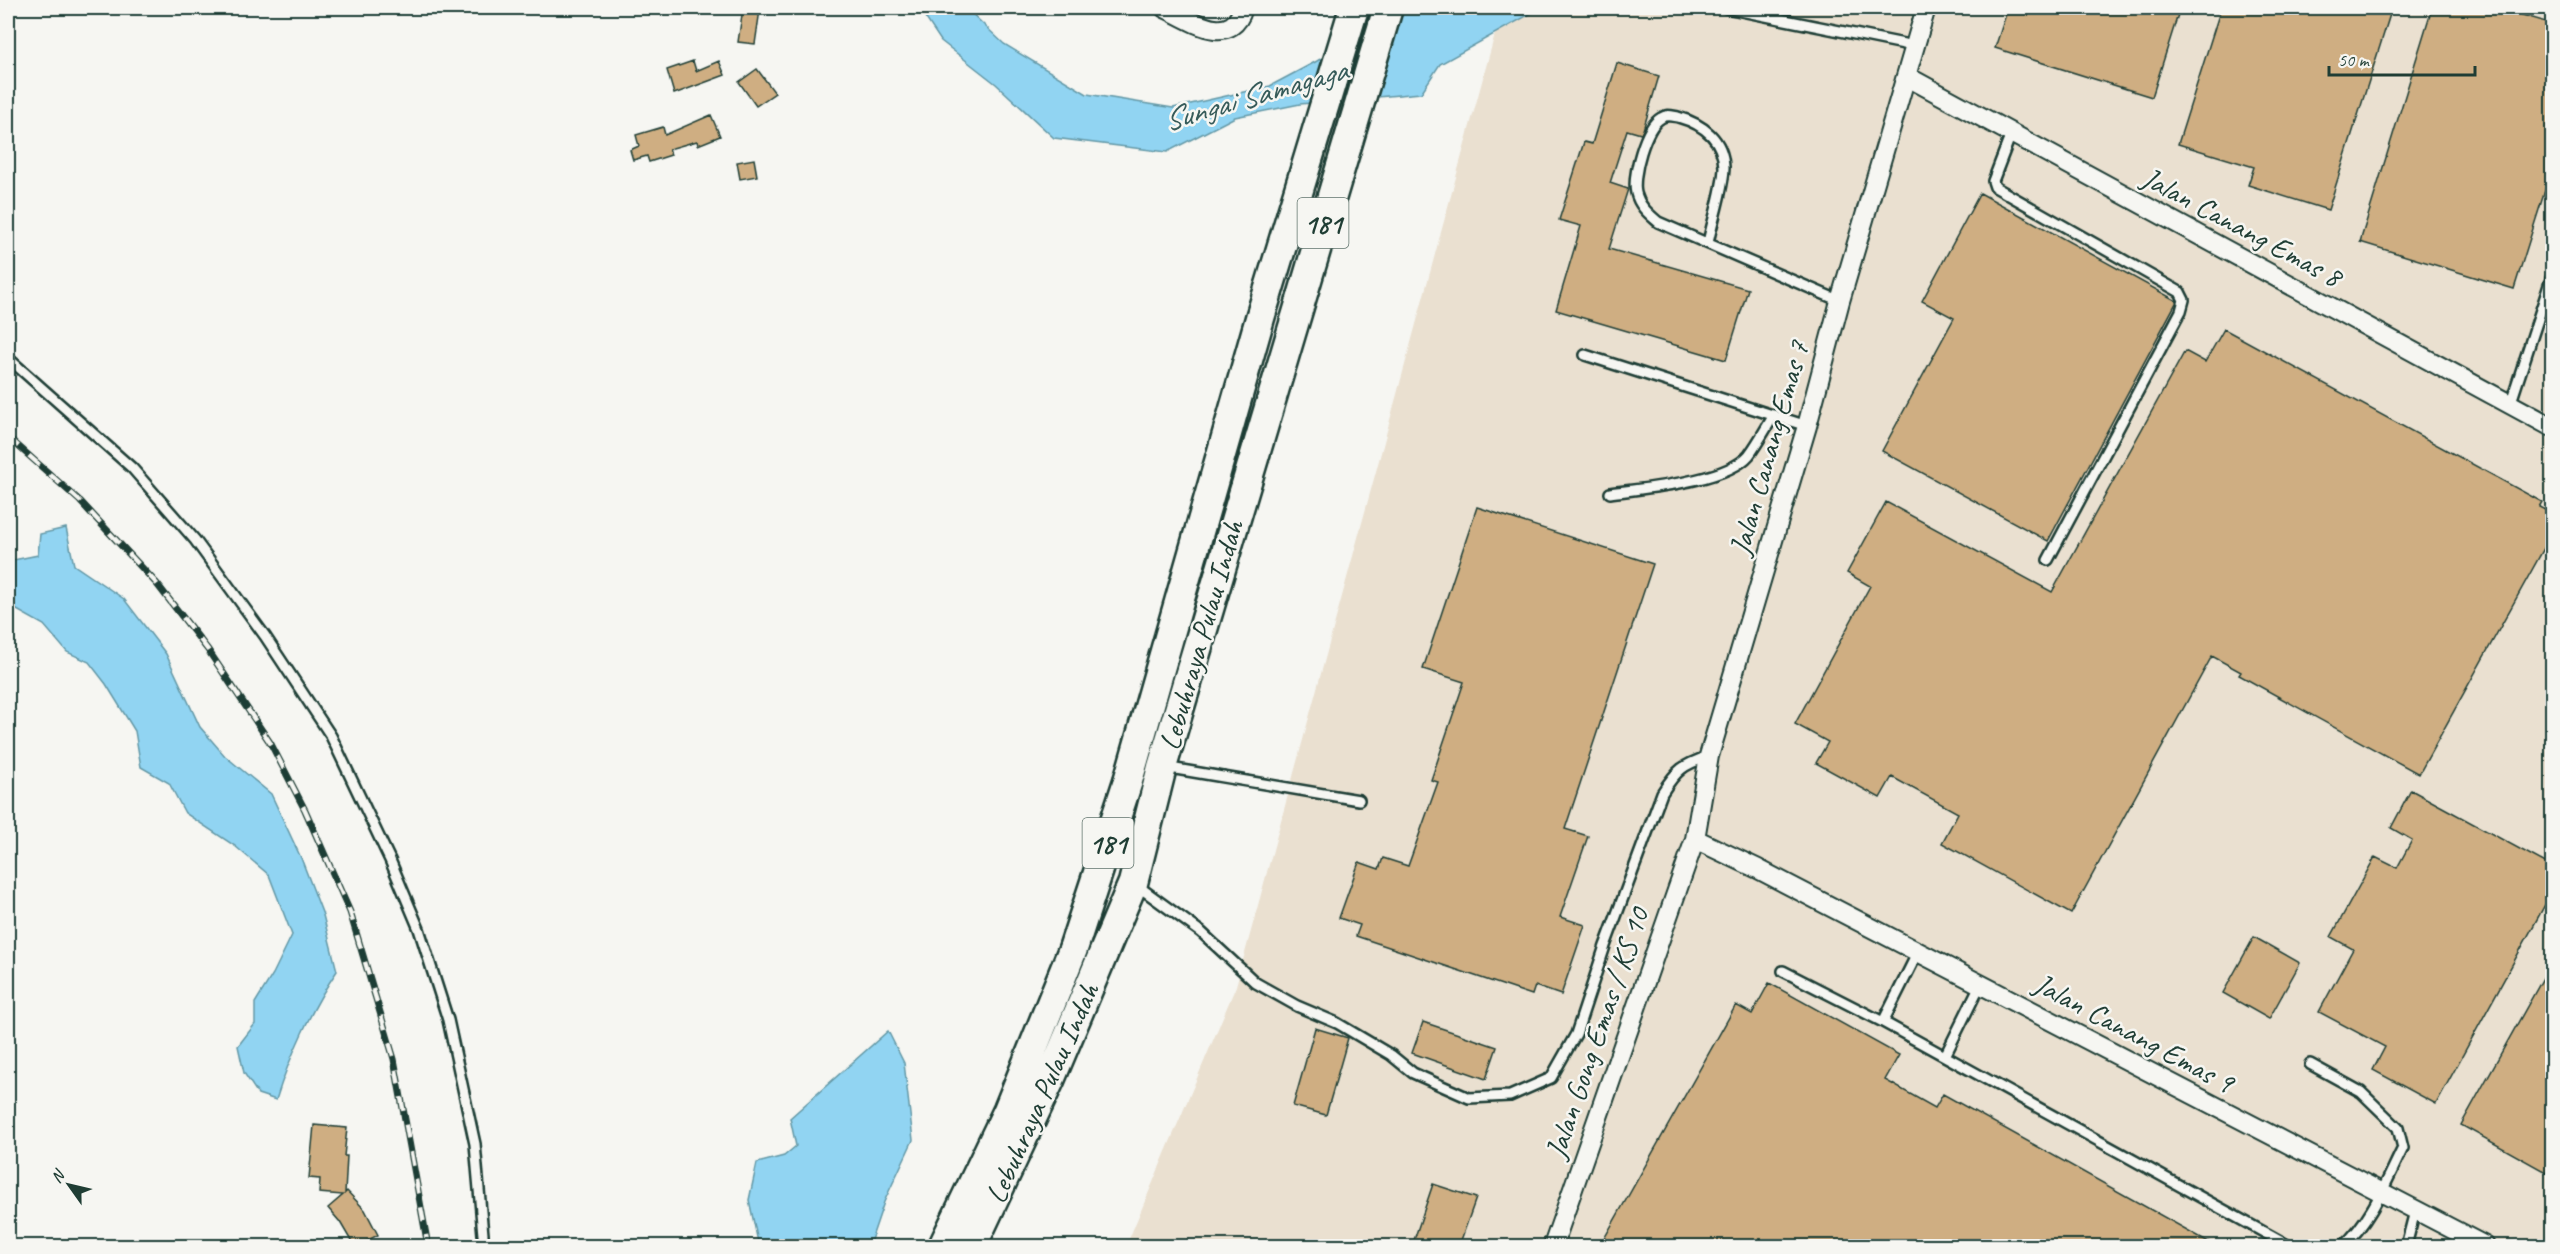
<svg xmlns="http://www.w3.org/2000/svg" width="2560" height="1254" font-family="Caveat,sans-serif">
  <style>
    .built { fill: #eae0d0 }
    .water { fill: #91d4f2; stroke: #6398a6; stroke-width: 1.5 }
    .building { fill: #cfae82; stroke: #1f3d34; stroke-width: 1.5 }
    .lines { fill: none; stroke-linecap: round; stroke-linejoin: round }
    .lane-casing { stroke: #1f3d34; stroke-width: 14 }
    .street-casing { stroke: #1f3d34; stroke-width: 22 }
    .primary-casing { stroke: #1f3d34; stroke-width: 33 }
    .lane { stroke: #f6f6f2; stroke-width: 9 }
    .street { stroke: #f6f6f2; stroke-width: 18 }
    .primary { stroke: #f6f6f2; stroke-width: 28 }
    .rail-casing { stroke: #1f3d34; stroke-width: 7 }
    .rail { stroke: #f6f6f2; stroke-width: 4.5; stroke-dasharray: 14; stroke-linecap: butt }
    .labels { text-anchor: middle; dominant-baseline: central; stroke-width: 5; stroke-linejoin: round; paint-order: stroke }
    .shield { fill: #f6f6f2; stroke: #60746d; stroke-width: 1.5 }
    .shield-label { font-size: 28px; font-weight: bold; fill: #1f3d34 }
    .street-label { font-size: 30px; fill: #1f3d34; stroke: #f6f6f2 }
    .water-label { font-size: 32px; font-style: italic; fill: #365b5a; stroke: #f6f6f2 }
  </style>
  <rect width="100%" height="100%" fill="#f6f6f2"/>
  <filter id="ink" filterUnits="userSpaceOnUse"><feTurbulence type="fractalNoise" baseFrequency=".0167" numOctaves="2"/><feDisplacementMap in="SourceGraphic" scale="12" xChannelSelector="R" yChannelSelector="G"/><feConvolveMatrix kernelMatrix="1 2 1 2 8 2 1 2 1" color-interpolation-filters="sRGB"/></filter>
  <g filter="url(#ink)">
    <path class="built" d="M1502,8H2552V1246H1126L1236,986Z"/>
    <path class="water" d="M910,8H966L1004,44L1087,94L1173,108L1270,86L1317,61L1407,8H1541L1440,64L1421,93L1300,104L1235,117L1167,152L1054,138L996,84L941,41L923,14Z
      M66,528L74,565L124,599L166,654L200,727L225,756L271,794L301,858L323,915L337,971C312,1007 289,1058 276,1100L258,1094L244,1073L238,1046L255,1024V1003L273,974L292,935L269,875L235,846L185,813L169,783L141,767L135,731L106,684L89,662L67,652L44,625L8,605V561L38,555L40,534Z
      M888,1031L904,1063L913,1140L884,1202L869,1246H757L758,1242L749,1200L757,1163L784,1156L796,1146L790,1118Z"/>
    <path class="building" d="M743,8L760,10L755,44L738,42Z
      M2008,8H2064L2087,15L2089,8H2180L2152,97L1995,48Z
      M2221,8H2392L2328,210L2248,185L2254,167L2178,144Z
      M2432,8H2498L2553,24V165L2514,289L2360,242Z
      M693,61L696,71L719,61L725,75L674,94L667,70Z
      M1617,63L1659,76L1643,130L1641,134L1627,130L1610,183L1628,189L1609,249L1748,289L1726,360L1556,310L1581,226L1559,220L1584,142L1592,144Z
      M757,69L775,93L756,106L739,82Z
      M711,115L720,136L698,145L697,141L669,149L671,155L649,162L647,156L633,160L630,150L639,146L636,135L663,127L665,135Z
      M754,159L757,176L740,179L737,162Z
      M1980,193L2177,301L2048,541L1882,451L1954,318L1922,301Z
      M2224,329L2542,502L2539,507L2553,514V532L2419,774L2239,675L2241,672L2212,656L2071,914L1942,843L1958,813L1892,777L1880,798L1816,763L1828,742L1795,724L1870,586L1847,573L1886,502L2052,592L2185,351L2205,362Z
      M1477,507L1653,564L1565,829L1588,836L1560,917L1585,925L1561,995L1535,986L1532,995L1356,936L1360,925L1339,918L1359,862L1379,869L1383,858L1408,866L1438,782L1431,780L1464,682L1423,669Z
      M2411,790L2553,867V890L2436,1104L2373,1070L2385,1047L2319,1012L2353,949L2331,937L2375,857L2397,868L2412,840L2391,828Z
      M2254,937L2300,963L2269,1019L2223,993Z
      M2553,960V1176L2461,1125Z
      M1769,983L1899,1055L1885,1080L1935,1108L1943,1094L2216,1246H1600L1736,1005L1752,1014Z
      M1423,1022L1497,1047L1486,1079L1412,1053Z
      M1315,1028L1348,1038L1326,1115L1293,1106Z
      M314,1125L347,1128L344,1156H347L345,1193L347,1191L365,1210L378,1235L357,1246H354L340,1222L328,1208L343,1195L319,1193L320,1179L309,1178Z
      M1433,1184L1476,1198L1459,1246H1412Z"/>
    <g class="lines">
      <defs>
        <path id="lane" d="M1726,8L1914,46
          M2011,134L1993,181L1995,187L2180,292L2184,300L2181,311L2048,560
          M1708,243C1712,222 1724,187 1724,167C1723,139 1703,124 1678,117C1672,116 1667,114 1661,118C1645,127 1632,176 1636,193C1639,206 1649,214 1658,222L1840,301
          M1585,355L1807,426
          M8,358L132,468L195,540L265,636L331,736L390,860L419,929L448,1020L475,1144L484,1246
          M2510,405L2552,276
          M1610,493C1645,488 1726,482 1749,455C1758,443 1766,428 1774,415
          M1164,767L1359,800
          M1135,884L1201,932L1256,983L1297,1006L1337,1023L1391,1055L1413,1073L1469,1098L1510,1096L1551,1078L1576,1034L1605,946L1662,793C1677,769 1683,765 1709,756
          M1918,952L1883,1022L2289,1246
          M1783,971L1883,1022
          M1945,1056L1980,985
          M2310,1064L2361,1092L2398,1128L2403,1148C2386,1182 2371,1221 2343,1246
          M2406,1246L2415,1211"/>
        <path id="street" d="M1165,8C1190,20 1231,49 1243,8
          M1926,8L1840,301L1807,426L1709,756L1695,839L1758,869L2485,1246
          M1906,76L2552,427
          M1553,1246L1695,839"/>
        <path id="primary" d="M943,1246L1008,1110L1073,949L1128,781L1260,318L1354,8
          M972,1246L1050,1080L1133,883L1162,767L1388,8"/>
      </defs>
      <use href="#lane" class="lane-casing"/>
      <use href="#street" class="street-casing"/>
      <use href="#primary" class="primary-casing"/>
      <use href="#lane" class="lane"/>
      <use href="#street" class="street"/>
      <use href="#primary" class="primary"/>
      <defs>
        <path id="rail" d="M8,437L80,501L157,584L208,650L271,744L305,810L350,912L394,1059L428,1246"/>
      </defs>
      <use href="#rail" class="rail-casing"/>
      <use href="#rail" class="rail"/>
    </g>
  </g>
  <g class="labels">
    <g class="shield">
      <rect x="1297.5" y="198" width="51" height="50" rx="4.5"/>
      <rect x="1082.5" y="818" width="51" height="50" rx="4.5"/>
    </g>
    <g class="shield-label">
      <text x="1323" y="223">181</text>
      <text x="1108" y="843">181</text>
    </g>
    <g class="street-label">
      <text transform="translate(2242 227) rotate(28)">Jalan Canang Emas 8</text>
      <text transform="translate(1769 448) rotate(-74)">Jalan Canang Emas 7</text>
      <text transform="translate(1201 635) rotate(-74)">Lebuhraya Pulau Indah</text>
      <text transform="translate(1597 1033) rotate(-71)">Jalan Gong Emas / KS 10</text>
      <text transform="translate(2134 1033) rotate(28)">Jalan Canang Emas 9</text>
      <text transform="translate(1042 1093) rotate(-66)">Lebuhraya Pulau Indah</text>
    </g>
    <g class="water-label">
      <text transform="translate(1255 95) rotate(-16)">Sungai Samagaga</text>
    </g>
  </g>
  <rect width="2560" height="1254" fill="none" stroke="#f6f6f2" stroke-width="30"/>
  <rect x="15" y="15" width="2530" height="1224" fill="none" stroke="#1f3d34" stroke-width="2" filter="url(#ink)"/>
  <g transform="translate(69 1185) rotate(304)" stroke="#f6f6f2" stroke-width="4.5" paint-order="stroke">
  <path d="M0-4.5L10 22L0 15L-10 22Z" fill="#1f3d34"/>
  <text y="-9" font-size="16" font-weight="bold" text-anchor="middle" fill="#1f3d34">N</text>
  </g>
  <path d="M2329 66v9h146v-9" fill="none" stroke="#1f3d34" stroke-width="3"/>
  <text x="2338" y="66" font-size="18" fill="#1f3d34" stroke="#f6f6f2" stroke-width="4.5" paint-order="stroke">50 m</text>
</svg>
